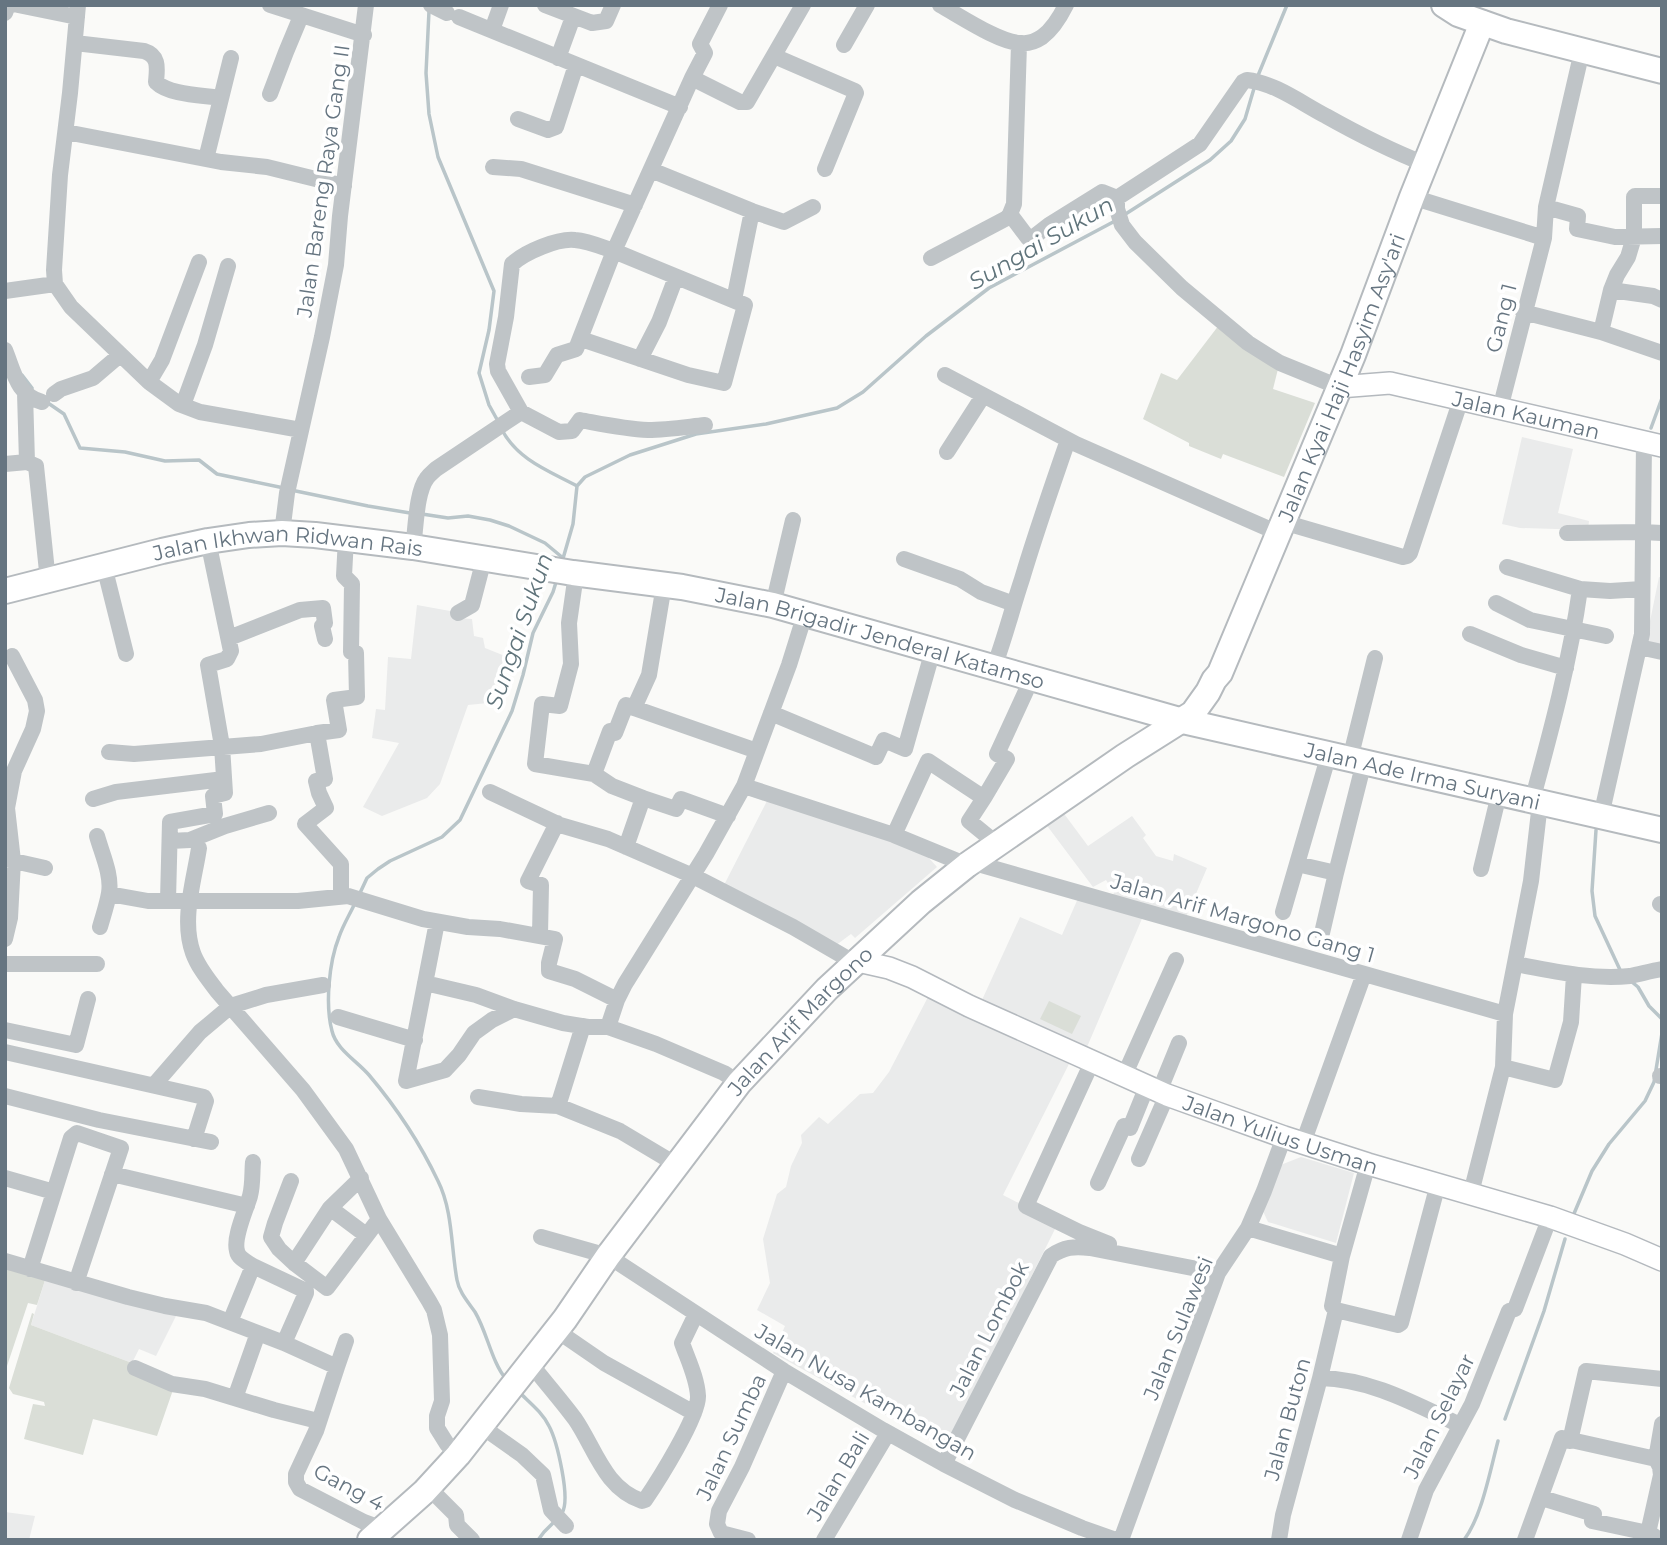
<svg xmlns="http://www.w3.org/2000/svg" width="1667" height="1545" font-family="Montserrat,sans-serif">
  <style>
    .built { fill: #eaebeb }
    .green { fill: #daded7 }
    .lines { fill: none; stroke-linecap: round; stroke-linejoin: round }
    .stream { stroke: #b9c5c9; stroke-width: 3.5 }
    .secondary-casing { stroke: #b4b9be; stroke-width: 24 }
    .primary-casing { stroke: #b5babe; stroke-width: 28 }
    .minor { stroke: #bfc4c7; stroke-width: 16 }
    .secondary { stroke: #fff; stroke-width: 21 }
    .primary { stroke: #fff; stroke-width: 24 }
    .labels { text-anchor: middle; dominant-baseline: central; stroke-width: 7; stroke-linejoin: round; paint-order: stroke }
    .street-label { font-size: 21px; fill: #667581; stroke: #fff }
    .water-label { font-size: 23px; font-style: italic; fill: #60747b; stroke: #fff }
  </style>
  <rect width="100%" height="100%" fill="#fafaf8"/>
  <path class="built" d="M1522,437L1573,449L1558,513L1589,521L1588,530L1520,528L1502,524Z
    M1659,577L1662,578V650L1645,646Z
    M417,605L450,611L457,618L472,619L474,636L483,638L485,648L505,656L488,703L468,705L440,784L427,798L382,816L363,807L399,743L372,738L376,709L385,710L388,657L411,659Z
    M769,797L919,847L937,867L855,938L851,934L835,946L723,887Z
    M1062,811L1088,846L1132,816L1146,835L1143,838L1156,856L1173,861L1174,854L1207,868L1186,917L1113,896L1114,892L1106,880L1093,887L1045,823Z
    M1079,896L1144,914L1087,1047L982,1000L1020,917L1062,935Z
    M928,997L1069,1064L1003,1195L1058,1223L946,1448L773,1353L785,1326L757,1310L770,1283L763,1239L777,1194L786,1187L791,1166L802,1143L801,1135L819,1117L828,1124L860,1094L873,1093L889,1072Z
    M1301,1157L1354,1173L1336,1243L1268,1222L1261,1207L1274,1172L1283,1164Z
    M46,1277L177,1314L156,1356L139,1349L132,1363L31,1325Z
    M5,1512L35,1516L29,1540H5Z"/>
  <path class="green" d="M1219,325L1278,369L1273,389L1315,403L1284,477L1223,454L1221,459L1189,446V443L1143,419L1161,373L1177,380Z
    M1049,1001L1081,1016L1072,1034L1040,1019Z
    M5,1264L46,1277L37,1305L28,1303L5,1372Z
    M32,1313L34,1314L31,1325L132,1363L174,1387L157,1436L93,1419L83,1455L24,1439L33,1404L45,1406L44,1402L13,1394L9,1388Z"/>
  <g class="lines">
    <path class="stream" d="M429,11L426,73L429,114L438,157L494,291L489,330L479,373L489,405L499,423
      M1257,78L1287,5
      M1124,215L1210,160L1231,141L1245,119L1255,85
      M22,375L32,388
      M48,403L64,414L80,448L125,452L165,461L199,460L217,474L284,488
      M1651,428L1662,398
      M502,430C518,460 549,471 577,486
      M291,490L368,506L410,513
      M422,514L448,518L468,516L490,520L509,526L545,543L563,558
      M562,562L573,524L577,486L585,477L630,455L696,434L766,424L837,408L863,392L926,336L989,288L1115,221
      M1596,830L1592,891L1595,916L1621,972
      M360,893L367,878L378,869L390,861L442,837L460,820L512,711L523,675L533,633L553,592L557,579
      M355,903C350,914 343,925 339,937C329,962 325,1005 332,1031C336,1049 357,1061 369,1075C396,1107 420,1143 438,1181C453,1211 451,1248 457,1280C459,1292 468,1302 475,1312C487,1332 492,1363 506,1379
      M1632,982L1638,987L1649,1006L1662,1019
      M1573,1216L1592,1171L1609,1144L1645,1101L1654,1082L1662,1033
      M519,1392C530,1403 542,1412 549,1426C557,1441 571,1499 562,1513
      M1505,1419L1544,1311L1565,1239
      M538,1540L544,1532L555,1521
      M1464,1540C1482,1516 1490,1471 1498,1441"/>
    <defs>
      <g id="secondary">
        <path id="s1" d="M1339,387L1390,383L1662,446"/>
        <path id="s2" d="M858,961L889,968L912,977L969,1006L1167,1095L1284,1137L1368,1164L1550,1217L1625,1244L1662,1260"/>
      </g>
      <g id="primary">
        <path d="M1444,5L1458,14L1506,31L1662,71"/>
        <path id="s3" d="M5,591L162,551L208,541L249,535L282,533L315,535L413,547L573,573L682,587L773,605L1183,721L1662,830"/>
        <path id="s4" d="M370,1540L424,1492L458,1455L565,1319L608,1256L739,1083L827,989L921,902L967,865L1125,756L1193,713L1208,692L1214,680L1220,673L1353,355L1412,197L1482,23"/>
      </g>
    </defs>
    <use href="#secondary" class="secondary-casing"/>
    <use href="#primary" class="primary-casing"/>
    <path class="minor" d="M18,5L77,17
      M78,5L70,93L60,175L54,270L55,284L71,307L149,382L179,404L200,412L301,430
      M270,5L364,35
      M431,5L447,13
      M545,5L592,23L606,21L613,5
      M940,5C960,16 1000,43 1021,43C1029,44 1036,41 1042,37C1053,29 1060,17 1066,5
      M5,13L8,5
      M459,17L680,107
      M492,30L501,5
      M75,43L144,51C160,56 157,69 156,82C169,95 202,95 221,98
      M844,45L867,5
      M774,56L855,91L856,93L825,169
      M558,58L573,17
      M692,78L705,53L700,44L720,5
      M270,94L286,52L301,16
      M518,119L548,130L556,127L576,65
      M66,132L221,162L267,167L344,186
      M206,159L231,58
      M493,167L521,169L635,205
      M651,170L752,211L784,222L813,207
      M1412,197L1544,238
      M1546,207L1578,216L1577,229L1615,237L1662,236
      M1010,214L1028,238L1031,239L1049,225L1102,192L1117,198
      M931,258L1007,218L1010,214L1014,204L1019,44
      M1611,290L1653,296L1662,300
      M5,291L55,284
      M734,300L752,211
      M1523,312L1601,332L1662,353
      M1601,332L1611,290L1617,275L1628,257L1634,237V197L1635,196H1662
      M5,350C14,372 17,395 42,402
      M640,359L659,322L676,277
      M945,375L1076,444L1278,533
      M529,377L545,375L557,355L576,349L614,251L745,305L724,383L688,375L581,339
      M149,382L162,360L199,262
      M1339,387L1280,363L1267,355L1248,343L1182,288L1135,242L1122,225L1117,209V198L1200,144L1243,82L1247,80C1275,83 1301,103 1326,116C1358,134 1392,151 1425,164
      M25,393L27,462
      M54,394L61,389L93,378L120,355
      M183,405L205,345L228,266
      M1500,409L1544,238L1546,207L1582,51
      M521,412L559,432L572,431L580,420C602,424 625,429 648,430C667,430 686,427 705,425
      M947,452L983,396
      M5,464L27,462L36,466L48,581
      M1283,522L1403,557L1407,556L1410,553L1461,399
      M282,533L287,493L322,337L336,265L340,216L366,5
      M1567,533L1642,532L1662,533
      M413,547C416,529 416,492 427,478C430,474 433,472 436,469L521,412L498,371L497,364L506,317L512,264C525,252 558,238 575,240C588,241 602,247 614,251L692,78L740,102H747L803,5
      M904,559L960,579L981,592L1014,604
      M104,566L126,654
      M1507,567L1580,589L1610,591L1642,589
      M576,574L569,623L571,664L560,706L542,704L535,764L594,774
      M1496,603L1530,620L1606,636
      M773,605L793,520
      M458,613L472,605L484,559
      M1470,634L1521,655L1566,668
      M229,638L300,610L323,608L325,623L322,626L325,639
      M1639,647L1662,652
      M994,667C1005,638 1012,609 1022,579C1036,532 1052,486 1068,440
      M634,708L757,751
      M771,713L876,757L884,740L905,749L933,650
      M109,752L134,754L261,744L317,733
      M1350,759L1375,658
      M744,786L894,835L967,865
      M490,792L560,825L608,839L693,876L793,927L855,963
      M643,798L612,786L594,774L610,731L615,733L626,705L634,708L649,675L664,585
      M984,798L1007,759L997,754L1032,678
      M93,799L116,792L224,779
      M1532,801C1551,731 1570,661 1580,589
      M1601,816L1642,634L1644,442
      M894,835L928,761L984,798L969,821L997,844
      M97,836C102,854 112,875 109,893C107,905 103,916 100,927
      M170,841L190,840L225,826L269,813
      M626,847L643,798L676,809L681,799L728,816
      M199,848C194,881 181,920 193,953C198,967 208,979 217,991L303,1090L346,1149L379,1219L429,1301L434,1310L440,1335L442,1401L437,1416V1428L447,1444L458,1455
      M5,859L45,868
      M971,862L1505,1014
      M1297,864L1336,873L1364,762
      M1481,869L1499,794
      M109,894L148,901H298L348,896L423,919L468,927L500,929L555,939L549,963V971L575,979L617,1000
      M341,896V864L305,824L326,808L319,793L316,781L325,779L317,733L339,730L334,700L357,697L356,653L351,652L352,584L344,576L346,538
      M168,900L170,822L215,814L213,796L225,793L222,746L208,665L227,659L231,651L208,541
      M1660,904L1662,905
      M1283,912L1329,754
      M437,922L406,1081L445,1070L459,1055L474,1033L492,1020L514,1009
      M1322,933L1336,873
      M540,935L541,885L528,881L557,823
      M5,939L10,918L13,861L7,808L14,771L33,729L37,711L35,700L12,656
      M5,964H97
      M1515,964C1552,971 1592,980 1630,976C1640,974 1651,971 1662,969
      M425,983L476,995L514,1009L563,1023L588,1027H608L656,1044L724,1073L739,1083
      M338,1017L415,1040
      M608,1027L617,1000L625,984L706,854L744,786L789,665L805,614
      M5,1030L76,1045L88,999
      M5,1052L204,1097L206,1101L194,1139
      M1092,1062L1026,1206L1079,1232L1109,1244
      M1503,1067L1555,1080L1571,1022L1574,975
      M1124,1076L1176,960
      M1660,1076H1662
      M154,1085L200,1032L231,1006L266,995L323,985
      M1159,1092L1179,1043
      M5,1096L99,1120L211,1142
      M478,1097L521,1104L558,1106L620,1131L677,1165
      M558,1106L583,1026
      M1303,1143L1364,974
      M1139,1159L1167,1095
      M112,1174L247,1206
      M5,1178L54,1192
      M291,1181L275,1223L271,1237L279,1249L294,1263L330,1208L361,1178
      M1098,1183L1124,1126L1130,1128L1147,1086
      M1471,1193L1503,1067L1505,1014L1531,881L1540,803
      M330,1208L366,1235
      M1248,1228L1342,1256
      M541,1237L608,1256L784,1371L883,1430L944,1464L1015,1500L1082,1528L1116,1540
      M5,1261L128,1297L165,1306L206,1313L284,1343L337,1367L316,1431L296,1474V1482L300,1489L364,1522L383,1529
      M294,1263L327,1288L379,1219
      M253,1266L306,1291V1293L284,1343
      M30,1269L71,1138L77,1133L121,1148L76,1283
      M1336,1310L1398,1325L1401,1323L1438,1184
      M1336,1310L1332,1306L1342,1256L1368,1164
      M230,1322L253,1266C247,1262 238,1258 237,1251C233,1237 246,1210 250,1196C253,1185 252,1173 253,1162
      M556,1330L604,1363L694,1413
      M530,1363C545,1382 561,1400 575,1419C595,1448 604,1488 642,1501L645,1500C658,1481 699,1416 698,1396C697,1378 688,1360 682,1343L696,1314
      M337,1367L346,1341
      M135,1368L172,1384L205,1389L274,1410L318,1421
      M1320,1378C1371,1379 1415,1404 1460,1425
      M235,1398L258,1333
      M481,1426L522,1455L543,1475L551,1510L566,1526
      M1570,1441L1586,1371L1662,1379
      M944,1464L1051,1256C1064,1247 1074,1246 1090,1248L1218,1273
      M428,1487L456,1515L457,1525L472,1540
      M1542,1498L1594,1514L1592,1521L1648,1533L1654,1536L1656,1540
      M1648,1533L1661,1475L1660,1467L1656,1459L1662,1424
      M748,1540L721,1533L717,1524L719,1511L742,1467L784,1371
      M824,1540L888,1433
      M1121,1540L1218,1273L1248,1228L1264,1191L1284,1137
      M1279,1540L1283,1515L1320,1378L1336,1310
      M1409,1540L1426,1490L1472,1404L1509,1311L1515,1309L1550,1217
      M1525,1540L1562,1438L1656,1459"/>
    <use href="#secondary" class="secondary"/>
    <use href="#primary" class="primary"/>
  </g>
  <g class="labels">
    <g class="street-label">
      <text transform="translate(323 181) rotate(-82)">Jalan Bareng Raya Gang II</text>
      <text transform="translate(1501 318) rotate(-76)">Gang 1</text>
      <text stroke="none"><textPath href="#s4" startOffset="1545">Jalan Kyai Haji Hasyim Asy'ari</textPath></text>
      <text stroke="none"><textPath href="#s1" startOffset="191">Jalan Kauman</textPath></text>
      <text stroke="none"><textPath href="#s3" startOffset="289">Jalan Ikhwan Ridwan Rais</textPath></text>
      <text stroke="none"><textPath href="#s3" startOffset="892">Jalan Brigadir Jenderal Katamso</textPath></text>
      <text stroke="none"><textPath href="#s3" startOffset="1452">Jalan Ade Irma Suryani</textPath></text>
      <text transform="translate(1243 918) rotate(16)">Jalan Arif Margono Gang 1</text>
      <text stroke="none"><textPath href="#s4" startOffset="676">Jalan Arif Margono</textPath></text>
      <text stroke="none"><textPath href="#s2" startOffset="458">Jalan Yulius Usman</textPath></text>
      <text transform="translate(1178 1328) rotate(-68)">Jalan Sulawesi</text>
      <text transform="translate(989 1329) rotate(-63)">Jalan Lombok</text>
      <text transform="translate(866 1392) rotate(30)">Jalan Nusa Kambangan</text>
      <text transform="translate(1439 1416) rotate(-64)">Jalan Selayar</text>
      <text transform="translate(1287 1419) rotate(-75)">Jalan Buton</text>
      <text transform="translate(731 1437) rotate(-65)">Jalan Sumba</text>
      <text transform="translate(838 1476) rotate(-59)">Jalan Bali</text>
      <text transform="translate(349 1487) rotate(28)">Gang 4</text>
    </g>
    <g class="water-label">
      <text transform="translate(1041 243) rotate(-30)">Sungai Sukun</text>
      <text transform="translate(519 631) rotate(-71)">Sungai Sukun</text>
    </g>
  </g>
  <rect width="1667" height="1545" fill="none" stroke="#667581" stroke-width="14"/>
</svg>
